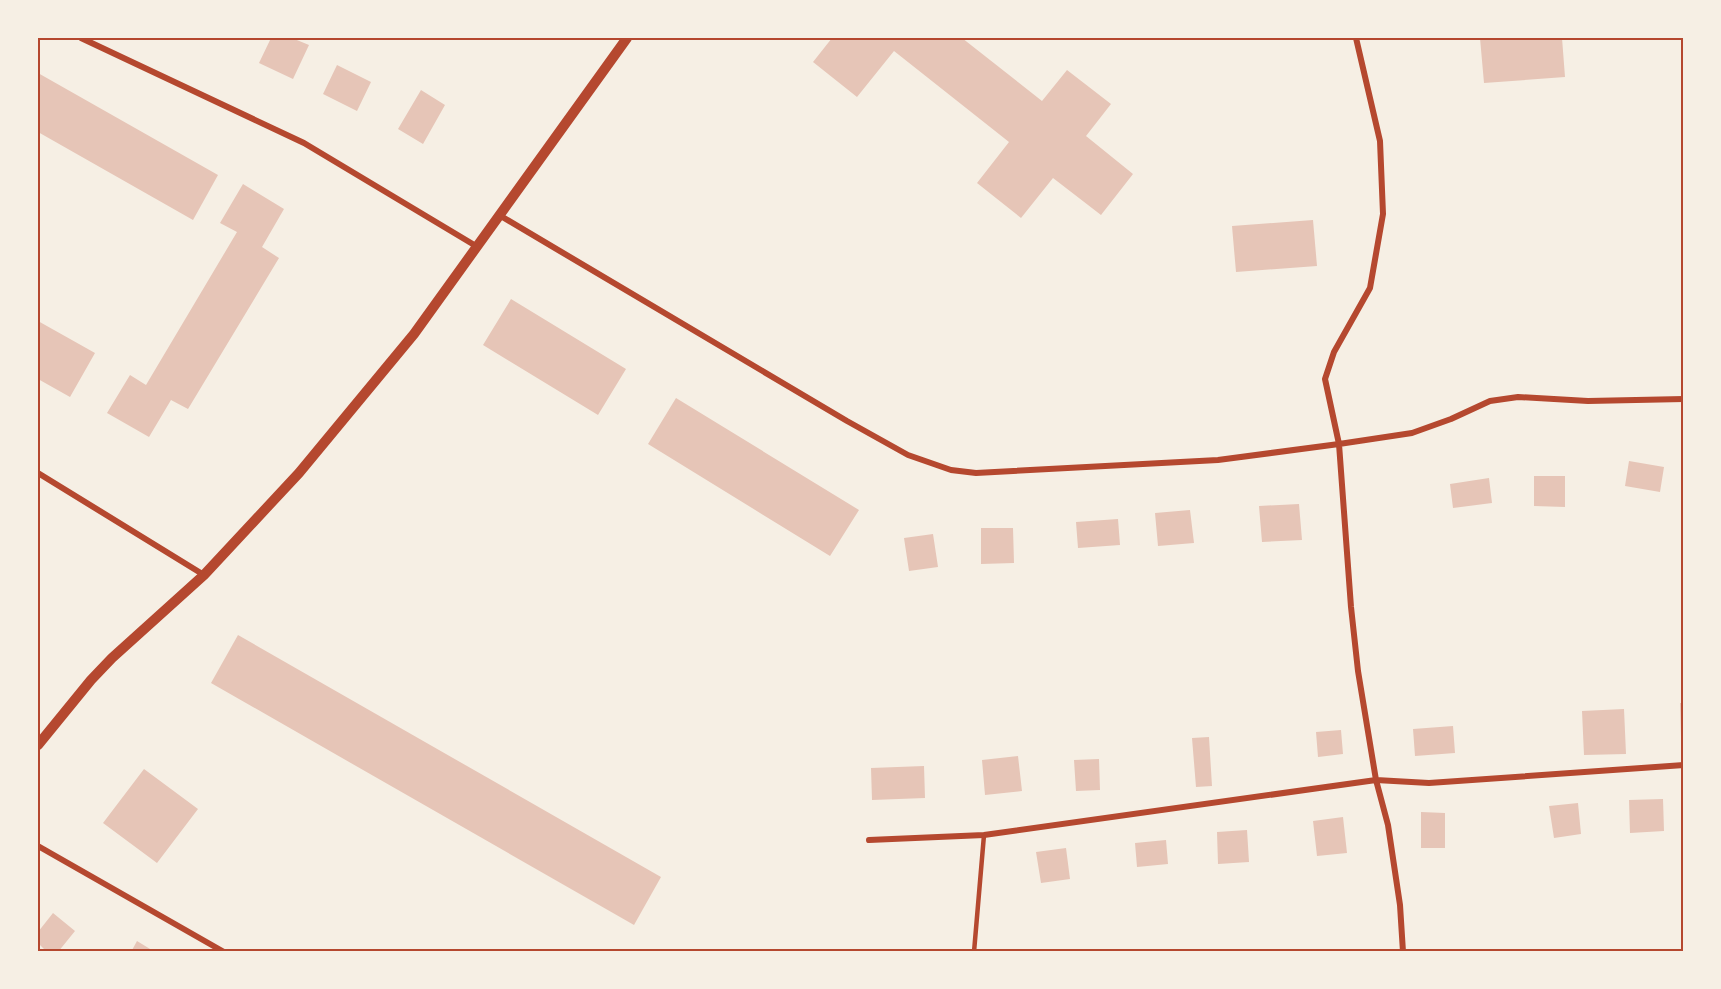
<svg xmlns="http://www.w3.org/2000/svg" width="1721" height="989" font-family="Ubuntu,sans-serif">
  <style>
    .building { fill: #e6c5b7 }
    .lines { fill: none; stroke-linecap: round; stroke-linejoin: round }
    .service { stroke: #b5482f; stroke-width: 4.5 }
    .minor { stroke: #b5482f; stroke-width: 6 }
    .tertiary { stroke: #b5482f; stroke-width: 10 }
    .neatline { fill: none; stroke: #b5482f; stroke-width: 2 }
  </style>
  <rect width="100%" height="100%" fill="#f6efe4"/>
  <path class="building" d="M271,38H292L309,45L293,79L259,63Z
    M832,38H962L1042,101L1067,70L1111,104L1086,136L1133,174L1101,215L1053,178L1021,218L977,183L1009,142L894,51L857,97L813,62Z
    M1480,38H1562L1565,77L1484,83Z
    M337,65L371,82L357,111L323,94Z
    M38,73L218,175L193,220L38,132Z
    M421,90L445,105L423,144L398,129Z
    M243,184L284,209L262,247L279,258L188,409L171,400L149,437L107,413L130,375L146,385L237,232L220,223Z
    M1313,220L1317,266L1236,272L1232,226Z
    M511,299L626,369L598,415L483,345Z
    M38,321L95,353L70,397L38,379Z
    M676,398L859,510L830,556L648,444Z
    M1629,461L1664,467L1660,492L1625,486Z
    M1534,476H1565V507L1534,506Z
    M1489,478L1492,503L1453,508L1450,484Z
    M1299,504L1302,540L1262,542L1259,506Z
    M1190,510L1194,543L1158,546L1155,513Z
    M1118,519L1120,545L1078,548L1076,522Z
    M981,528H1013L1014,563L981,564Z
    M933,534L938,567L909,571L904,538Z
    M238,635L661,877L634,925L211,683Z
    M1680,703H1684V737H1681Z
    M1624,709L1626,754L1584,755L1582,711Z
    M1453,726L1455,753L1415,756L1413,729Z
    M1341,730L1343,754L1318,757L1316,732Z
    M1209,737L1212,786L1196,787L1192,738Z
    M1018,756L1022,791L985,795L982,760Z
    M1099,759L1100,790L1076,791L1074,760Z
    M924,766L925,798L872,800L871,768Z
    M144,769L198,809L157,863L103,823Z
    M1663,799L1664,831L1630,833L1629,800Z
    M1578,803L1581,834L1554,838L1549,806Z
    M1421,812L1445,813V848H1421Z
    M1343,817L1347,853L1317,856L1313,821Z
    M1247,830L1249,862L1218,864L1217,832Z
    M1166,840L1168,864L1137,867L1135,843Z
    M1066,848L1070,879L1041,883L1036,852Z
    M53,913L75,931L58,952H47L38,943V932Z
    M137,941L155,952H131Z"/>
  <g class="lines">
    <path class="service" d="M974,952L984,835"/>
    <path class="minor" d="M81,38L304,143L476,246
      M1356,38L1380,141L1383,214L1370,288L1334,352L1325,379L1339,444L1351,607L1358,671L1376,780L1388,825L1400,905L1403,952
      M499,215L847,421L908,455L951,470L976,473L1218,460L1339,444L1412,433L1451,419L1490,401L1518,397L1588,401L1684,399
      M38,473L204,575
      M869,840L984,835L1376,780L1429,783L1684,765
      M38,846L224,952"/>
    <path class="tertiary" d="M38,745L91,680L112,658L204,575L299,473L414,334L627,38"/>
  </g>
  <rect width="1721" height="989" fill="none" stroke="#f6efe4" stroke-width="78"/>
  <rect x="39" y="39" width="1643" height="911" class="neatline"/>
</svg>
